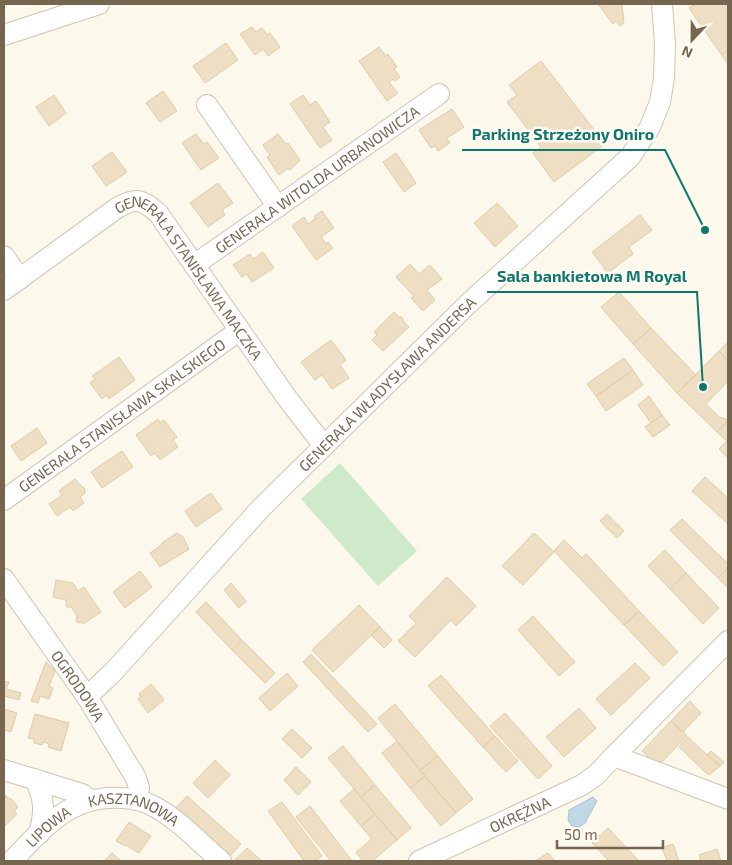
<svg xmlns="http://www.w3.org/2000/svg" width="732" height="865" font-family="'Exo 2',sans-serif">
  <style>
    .green { fill: #cfeaca }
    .water { fill: #c0d7e5; stroke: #a7c4d7 }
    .building { fill: #eedec3; stroke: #e2cba6 }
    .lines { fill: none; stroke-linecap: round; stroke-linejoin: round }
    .minor-casing { stroke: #cec5b1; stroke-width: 22 }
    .minor { stroke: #fff; stroke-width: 20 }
    .labels { text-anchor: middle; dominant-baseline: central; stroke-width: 5; stroke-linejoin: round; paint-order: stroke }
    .street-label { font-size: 15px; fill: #77664f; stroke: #fefcf2 }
    .leader { fill: none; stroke: #0f766e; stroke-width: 2 }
    .callout-dot { fill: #0f766e; stroke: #fefcf2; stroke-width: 2 }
    .callout-label { font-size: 16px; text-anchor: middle; font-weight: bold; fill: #0f766e; stroke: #fefcf2; stroke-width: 5; stroke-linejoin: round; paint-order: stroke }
  </style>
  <rect width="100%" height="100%" fill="#fcf9ec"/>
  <path class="green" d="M340,463L417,551L378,586L301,499Z"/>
  <path class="water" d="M593,797L597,801L585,823L579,827L572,826L568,820L569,810Z"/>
  <path class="building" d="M598,4H622L624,23L620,26L616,21L613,24Z
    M695,4H728V64L689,8Z
    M252,27L256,32L262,28L267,35L270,33L280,47L268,56L263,49L255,55L240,34Z
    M226,43L238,60L205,83L193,66Z
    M379,47L386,56L388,54L397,67L394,69L400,77L395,81L393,79L389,82L398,93L387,101L359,61Z
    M541,61L605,144L554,182L533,153L541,147L507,102L517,95L509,85Z
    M163,91L177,111L160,122L146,103Z
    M54,95L66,113L49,126L36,107Z
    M303,95L310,105L316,101L330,122L323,127L332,140L320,148L290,104Z
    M452,109L464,127L447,138L450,143L438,151L435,146L431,148L419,130Z
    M196,134L204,144L207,142L219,158L201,170L182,143Z
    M278,134L286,144L288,143L300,160L290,170L287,169L279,175L267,157L270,155L263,145Z
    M112,152L127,172L106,186L92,166Z
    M396,153L416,183L404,192L383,162Z
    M218,183L233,203L222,210L225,215L208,227L190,203Z
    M497,203L518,226L495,247L474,223Z
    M322,211L334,228L321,237L326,244L328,242L333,248L316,260L292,226L304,217L308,224L316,218L314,216Z
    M640,215L652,230L629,247L633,254L608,273L592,252Z
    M263,252L274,268L252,282L247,274L242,277L233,265L250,254L253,259Z
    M410,264L419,274L430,265L442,279L427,290L435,300L423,311L411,298L414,296L396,277Z
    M619,292L651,328L633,344L601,307Z
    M394,312L399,317H402L404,322L409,327L383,351L372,340L377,335L374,332Z
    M651,328L696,375L677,393L633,344Z
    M331,340L346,360L340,365L349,378L332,389L322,375L315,380L301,362Z
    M728,342V361L719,351Z
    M719,351L728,361V381L706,404L719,417L728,420L717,432L677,393Z
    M119,357L135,380L109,399L107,395L102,399L90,383L95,379L92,376Z
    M624,358L633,370L596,396L587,384Z
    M633,370L643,385L606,411L596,396Z
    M649,396L662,415L651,423L638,405Z
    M662,415L670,425L653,437L645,427Z
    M158,419L160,423L164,420L177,437L173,440L178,447L160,460L155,453L151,456L136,435Z
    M728,421V442L717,432Z
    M37,428L47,443L21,461L11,446Z
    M727,441L728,442V458L719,449Z
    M122,451L133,467L102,488L91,472Z
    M705,477L728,498V524L692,491Z
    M75,479L81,486L83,487L85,489V493L80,497L84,503L73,511L70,507L57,516L49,504L62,495L59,491Z
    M211,493L222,509L196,527L185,511Z
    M607,514L624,531L617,538L600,521Z
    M682,519L728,564V568L718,578L670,530Z
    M177,533L183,537L189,549L160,567L150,553L160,546L163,542Z
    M534,533L554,552L523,585L502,566Z
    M564,540L582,558L586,554L591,559L639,611L624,625L554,551Z
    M665,550L686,573L670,589L648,566Z
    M728,568V588L718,578Z
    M140,571L152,587L125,608L113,592Z
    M686,573L719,608L703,624L670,589Z
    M447,577L476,606L456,626L451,620L415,657L398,641L416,623L409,616Z
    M56,580L73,583L78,591L84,587L101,612L83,624L82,622L78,623L76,620L77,616L71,607H67L66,604V600L53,597Z
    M231,583L246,601L239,608L224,590Z
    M206,602L242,640L232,650L196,612Z
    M359,605L380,627L333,672L312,650Z
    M639,611L678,652L663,666L624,625Z
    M533,616L575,662L559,676L518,630Z
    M380,627L392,640L384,648L371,635Z
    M242,640L275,673L265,683L232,650Z
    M311,654L377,724L368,732L303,662Z
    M46,662L55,671L49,686L53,688L49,699L40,696L38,703L31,701Z
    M635,663L650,678L611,715L596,699Z
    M287,673L298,686L270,711L259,698Z
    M441,675L495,736L483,747L428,686Z
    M4,681L9,682L6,689L21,693L19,700L4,696Z
    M151,684L164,700L148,713L138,699L141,697L139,694Z
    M690,701L701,713L683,732L671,721Z
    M395,704L438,756L420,770L378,718Z
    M579,708L596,728L564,757L546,737Z
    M4,709L17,713L11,732L4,730Z
    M505,713L552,766L538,779L490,726Z
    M35,714L69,723L61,751L48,747L49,744L44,742L42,745L34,743V739L28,738Z
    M671,721L687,736L658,766L642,751Z
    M292,729L312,748L302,758L282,739Z
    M495,736L518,761L506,772L483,747Z
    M688,737L707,755L720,766L709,775L704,771L679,747Z
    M397,741L425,776L410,788L382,753Z
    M343,746L375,785L361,797L328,758Z
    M711,751L724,762L720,766L707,755Z
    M438,756L473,799L456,813L420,770Z
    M215,760L230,775L208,798L193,783Z
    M296,767L311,782L298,795L284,780Z
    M425,776L456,813L441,826L410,788Z
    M375,785L411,828L397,840L361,797Z
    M354,789L375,814L361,826L340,801Z
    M6,795V797L11,799L18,807L14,811L17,814L4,827V798H5Z
    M187,796L241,844L230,856L176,808Z
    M282,802L322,856L315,861H304L268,811Z
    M310,806L352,861H331L296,817Z
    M375,814L397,840L372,861H363L356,852L372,839L361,826Z
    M129,822L151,836L139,853L126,845L125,846L116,841Z
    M608,828L639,861H609L592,843Z
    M673,844L679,861H667L662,848Z
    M247,848L262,861L235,860Z
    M717,849L721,861H701L699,855Z
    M112,853L121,861H104Z
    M548,853L555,861H535Z"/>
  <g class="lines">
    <defs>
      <g id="minor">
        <path d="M4,35L99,4"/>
        <path d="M207,105L278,207"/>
        <path d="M4,256L20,279"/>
        <path id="s1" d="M194,265L439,94"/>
        <path id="s2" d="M4,290L117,208C136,197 142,199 158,213L287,398L324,446"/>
        <path id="s3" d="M4,500L240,330"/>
        <path id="s4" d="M4,579L87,697L136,778L139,788L137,800"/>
        <path id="s5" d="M87,697L115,670L262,507L469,303L630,157L650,127L660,102L664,78L665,44L662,4"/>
        <path d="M614,756L728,799"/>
        <path d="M4,770L82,794L90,800"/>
        <path d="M35,779C45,800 45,812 39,834"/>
        <path id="s6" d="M12,861C43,828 71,795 120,798C131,798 143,800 153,806C176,817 201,844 221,861"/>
        <path id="s7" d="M419,861L582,785L596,775L614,756L728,641"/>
      </g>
    </defs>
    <use href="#minor" class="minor-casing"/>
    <use href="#minor" class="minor"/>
  </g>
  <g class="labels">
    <g class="street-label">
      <text stroke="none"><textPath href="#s1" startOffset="150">GENERAŁA WITOLDA URBANOWICZA</textPath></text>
      <text stroke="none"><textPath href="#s2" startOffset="250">GENERAŁA STANISŁAWA MACZKA</textPath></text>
      <text stroke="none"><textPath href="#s5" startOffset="434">GENERAŁA WŁADYSŁAWA ANDERSA</textPath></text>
      <text stroke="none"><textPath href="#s3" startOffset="145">GENERAŁA STANISŁAWA SKALSKIEGO</textPath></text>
      <text stroke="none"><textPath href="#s4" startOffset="130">OGRODOWA</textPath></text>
      <text stroke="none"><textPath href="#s6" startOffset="146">KASZTANOWA</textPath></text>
      <text stroke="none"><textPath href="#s7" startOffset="111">OKRĘŻNA</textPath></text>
      <text stroke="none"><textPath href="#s6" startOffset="50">LIPOWA</textPath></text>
    </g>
  </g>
  <path class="leader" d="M705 230L665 150H462M703 387L697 292H487"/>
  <g class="callout-dot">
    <circle cx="705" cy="230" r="5"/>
    <circle cx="703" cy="387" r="5"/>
  </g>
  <g class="callout-label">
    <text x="563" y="140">Parking Strzeżony Oniro</text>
    <text x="592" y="282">Sala bankietowa M Royal</text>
  </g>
  <rect width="732" height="865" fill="none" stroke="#77664f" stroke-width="10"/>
  <g transform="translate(692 40) rotate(202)" stroke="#fefcf2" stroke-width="4" paint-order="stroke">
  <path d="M0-4L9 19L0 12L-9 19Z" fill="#77664f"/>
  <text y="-8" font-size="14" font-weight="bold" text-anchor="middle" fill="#77664f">N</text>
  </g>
  <path d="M557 840v8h106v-8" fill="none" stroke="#77664f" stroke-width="2.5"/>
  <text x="564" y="840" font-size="15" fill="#77664f" stroke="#fefcf2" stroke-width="4" paint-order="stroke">50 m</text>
</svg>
